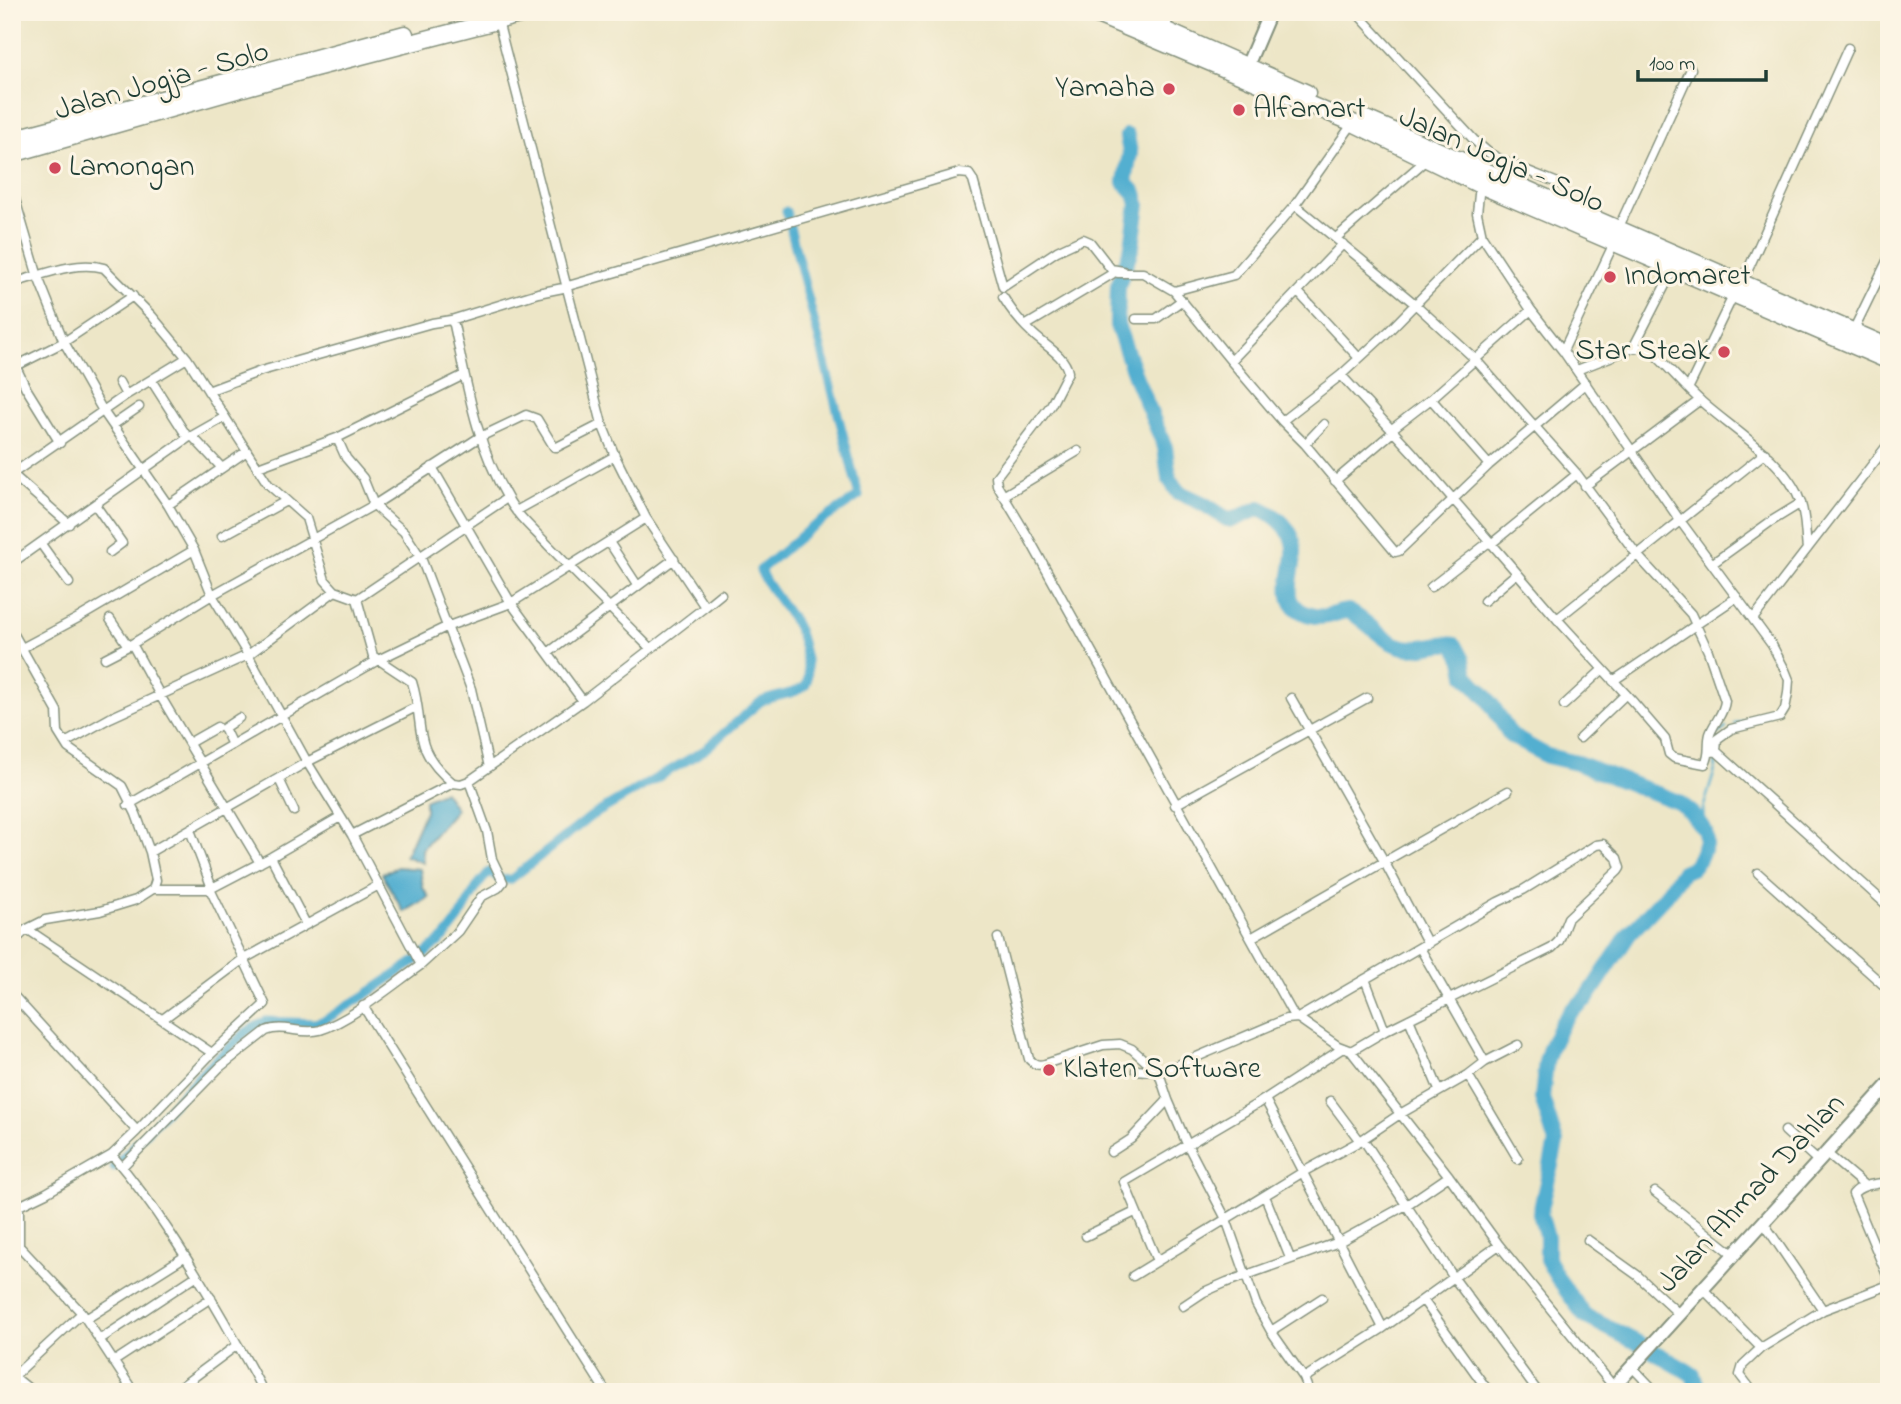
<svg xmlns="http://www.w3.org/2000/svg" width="1901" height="1404" font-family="'Indie Flower',sans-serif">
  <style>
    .water { fill: #52afd0; stroke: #387682; stroke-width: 2 }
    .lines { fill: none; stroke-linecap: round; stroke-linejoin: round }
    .stream { stroke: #52afd0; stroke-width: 2.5 }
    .canal { stroke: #52afd0; stroke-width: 9 }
    .river { stroke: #52afd0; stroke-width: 16 }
    .street-casing { stroke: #86927e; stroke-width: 11 }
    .secondary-casing { stroke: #86927e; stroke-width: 16 }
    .highway-casing { stroke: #86927e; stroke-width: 19 }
    .street { stroke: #fff; stroke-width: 8 }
    .secondary { stroke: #fff; stroke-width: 12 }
    .highway { stroke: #fff; stroke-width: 16 }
    .poi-dot { fill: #d1495b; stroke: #fcf5e5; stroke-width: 2.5 }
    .labels { text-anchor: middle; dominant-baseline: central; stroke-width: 6; stroke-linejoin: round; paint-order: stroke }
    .street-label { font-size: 30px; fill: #1f3d34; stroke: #fcf5e5 }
    .poi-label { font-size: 30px; fill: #1f3d34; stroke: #fcf5e5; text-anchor: start }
  </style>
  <rect width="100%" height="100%" fill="#fcf5e5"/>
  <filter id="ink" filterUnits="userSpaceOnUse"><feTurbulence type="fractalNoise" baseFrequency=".0143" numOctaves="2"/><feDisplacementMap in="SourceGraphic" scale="14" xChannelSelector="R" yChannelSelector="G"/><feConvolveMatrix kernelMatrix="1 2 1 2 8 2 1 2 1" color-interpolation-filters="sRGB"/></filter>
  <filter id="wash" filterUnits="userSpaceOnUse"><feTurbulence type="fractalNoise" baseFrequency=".00686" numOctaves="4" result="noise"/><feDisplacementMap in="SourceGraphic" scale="28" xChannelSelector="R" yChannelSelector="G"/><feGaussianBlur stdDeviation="1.57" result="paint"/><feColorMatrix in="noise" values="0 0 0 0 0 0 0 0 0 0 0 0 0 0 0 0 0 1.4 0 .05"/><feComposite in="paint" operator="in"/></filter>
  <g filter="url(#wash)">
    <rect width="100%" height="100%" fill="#ede6c7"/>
    <path class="water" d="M444,791L456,809L422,849L423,863L405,856L425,811V800Z
      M397,867L420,869L423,888L429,897L404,912L382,874Z"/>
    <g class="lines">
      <path class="stream" d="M1735,724L1768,713
        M1713,739L1715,735L1726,728
        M1705,831L1703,809L1716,767L1714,753"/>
      <path class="canal" d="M114,1167L206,1068L246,1032L266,1021L314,1023L325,1020L367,994L421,957L445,937L459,919L478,885L489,872L501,879L510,880L590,817L703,751L760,702C772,696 797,694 805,686C813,678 801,634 795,624C785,605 768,590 760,570L808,530L859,496L786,211"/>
      <path class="river" d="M1127,136L1130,153L1125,182L1135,193L1138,204L1132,246L1118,286L1117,325L1137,381L1165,447L1169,478L1178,492L1204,504L1227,519L1232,520L1260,508C1276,515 1293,529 1294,548C1296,574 1273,608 1315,616C1326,619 1336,612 1348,611C1368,620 1381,642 1404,647C1422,651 1441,640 1455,645L1463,660L1466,675L1488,699L1511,736L1547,756L1577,763L1678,802L1691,812L1705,831L1706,842L1699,859L1691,868L1682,872L1666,895L1629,934L1587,998L1571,1011L1562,1023L1550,1048L1546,1062L1542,1098L1556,1143L1540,1213L1547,1238V1259L1558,1279L1585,1316L1642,1345L1687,1371L1693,1375L1699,1392"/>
    </g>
  </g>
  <g filter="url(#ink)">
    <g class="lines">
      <defs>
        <path id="street" d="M1356,12L1474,140L1489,153L1508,163L1563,185
          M1165,31L1170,12
          M1480,185L1477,213L1482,236L1531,310L1563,351L1681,522L1772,645L1785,670L1789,680L1788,693L1785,709L1780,717L1731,729L1717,739L1716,751
          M12,189L38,277L64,342L103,411L168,505L194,550L212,595L248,655L307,762L352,835L421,965L458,931L481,897L498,888L503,882L492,859L487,831L469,781
          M1295,205L1415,304L1475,359L1577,474L1638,556L1691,614L1708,651L1725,701C1724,714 1714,722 1710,734C1707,744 1711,755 1705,764L1674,758L1669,754L1665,739L1634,703L1557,619L1413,453L1341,375
          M1618,229L1691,69
          M1336,238L1426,160
          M1118,273H1143L1174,291L1231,361L1282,421L1305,444L1395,552L1399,551L1489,465L1586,383
          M12,283C41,276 74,260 104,268L152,316L187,358L268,484L306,518L325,580L335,591L357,599L373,656L412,682C426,726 409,747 453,783
          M1742,283L1848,48
          M568,286L959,173L969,174L973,180L1003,287L1057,251L1083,239L1090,242L1111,269L1123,271
          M1174,291L1234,275L1295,205L1353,123
          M1298,292L1359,358
          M1003,297C1011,310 1020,322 1031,332C1042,344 1065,355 1068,372L1051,405L996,477L997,485L1027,535L1295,1018
          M1136,319H1156L1181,301
          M451,320L538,293L568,287
          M1025,326L1112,274
          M1853,331L1889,257
          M1633,348L1674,268
          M1563,351L1614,243
          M12,359L26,388L60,443
          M1231,361L1343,244
          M12,368L64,342L133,296
          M1577,370L1633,348H1648C1667,365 1683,385 1702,402C1732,429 1786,461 1800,501C1806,516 1805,533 1807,549
          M464,375L337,438L346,458L363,478L374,505L404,532L421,558L471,689L489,767
          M119,382L126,395
          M1689,387L1734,294
          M208,391L261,371L432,323L451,320L454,325C467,385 476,444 507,497C517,516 534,530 549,546C582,580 616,614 650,648
          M1431,399L1489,465
          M1282,421L1341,375L1389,331L1482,236
          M113,425L139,407
          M1392,429L1431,399L1531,310
          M192,436L222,468
          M188,438L225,417
          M1305,444L1324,424
          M258,467L337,438
          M432,467L511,603L583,701
          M12,474L126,395L187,358
          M12,474L69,524
          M1335,481L1394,431
          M1585,486L1700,400
          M1003,496L1078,451
          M168,505L247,451
          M96,506L122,543L110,552
          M516,511L615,456
          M222,536L286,501
          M609,542L637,585
          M41,544L69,583
          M1491,544L1577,474
          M12,563L188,438L151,380
          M1713,563L1770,522L1801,503
          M1431,587L1489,542
          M357,599L507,498
          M1484,601L1517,573
          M705,607L721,594
          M110,619L128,646
          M1557,619L1765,453
          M1753,619L1889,443
          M12,631L57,711L58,732L68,748L122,786L136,814L150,852L156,880L153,889L136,900L100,911L45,920L27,929L12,943
          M132,644L161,697L260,863
          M22,648L80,617L194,550
          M548,653L674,559
          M105,658L132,644L212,595L374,505L480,437L520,418L526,415L537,419L554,447H557L602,424
          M1613,681L1737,597
          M1291,698L1384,861L1428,944
          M1564,705L1602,670
          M1580,738L1626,694
          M65,743L110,718L248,655L335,591
          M189,743L217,727
          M232,745L224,728L239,718
          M1711,752L1716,751L1889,907
          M279,779L294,811
          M128,805L378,660L446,627L511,603L646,518
          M1175,805L1367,698
          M190,830L212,888
          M352,835L453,783L461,784L469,781L583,701L705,607L646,518L615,456L602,424L498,21
          M150,852L307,762L416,707
          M271,857L306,924
          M1758,873L1889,990
          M210,889L271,857L340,817
          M27,929L212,1053
          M998,938L1029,1059C1034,1064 1037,1066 1045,1064L1103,1045L1120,1044L1132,1049L1159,1073L1168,1100L1187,1144L1226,1219L1256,1304L1271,1331L1304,1378L1309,1392
          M1251,938L1508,791
          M1420,948L1485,1062
          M1365,979L1385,1031
          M12,994L137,1131L112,1155L46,1193L19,1206L12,1203
          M363,1006L606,1392
          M1298,1018L1338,1046L1351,1051L1449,1176L1499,1245L1613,1386
          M163,1019L242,960L379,885
          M1409,1019L1439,1090
          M1136,1070L1158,1072
          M1159,1073L1286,1019L1298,1018L1498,902L1523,890L1596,845L1603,844L1617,858L1620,868L1618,871L1568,918L1559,941L1552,948L1385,1031L1351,1051
          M1468,1075L1518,1159
          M1265,1099L1383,1328L1304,1378
          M1330,1101L1360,1141
          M137,1131L212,1053L265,1004L210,889H153
          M1785,1131L1818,1161
          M1363,1139L1454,1278L1538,1392
          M1111,1152L1131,1139L1168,1100
          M1825,1152L1865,1186
          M112,1155C155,1205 191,1264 224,1321C237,1345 252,1367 263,1392
          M122,1167L220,1067L266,1031C283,1024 302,1035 320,1030C351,1020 394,984 421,965
          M1889,1182C1877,1184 1861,1184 1853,1194L1889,1280
          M1655,1192L1733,1254
          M1265,1196L1290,1258
          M19,1206V1246L82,1313L129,1385L122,1392
          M1763,1222L1823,1310
          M1086,1236L1135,1212
          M1588,1240L1637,1275L1678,1313
          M1157,1261L1124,1182L1257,1104L1343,1048
          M1133,1276L1303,1172L1360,1141L1400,1114L1468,1075L1485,1062L1518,1045
          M1702,1288L1761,1348
          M1423,1300L1489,1392
          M1183,1306L1204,1292L1227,1282L1339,1242L1408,1204L1449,1176
          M86,1319L184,1257
          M1383,1328L1499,1245
          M1271,1331L1322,1298
          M99,1340L196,1276
          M113,1362L211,1298
          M1632,1367L1656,1392
          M12,1375L33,1392
          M14,1376L82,1313
          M173,1392L186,1383
          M193,1392L186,1383L237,1345
          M1753,1392L1740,1375L1743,1365L1761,1348L1823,1310L1889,1285"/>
        <path id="secondary" d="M1244,73L1270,12
          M1609,1392L1889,1084"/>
        <path id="highway" d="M1090,12L1353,123L1480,185L1889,361
          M1124,12L1307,93
          M1366,119L1889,347
          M12,139L405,34
          M12,154L307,70L531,12"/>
      </defs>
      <use href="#street" class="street-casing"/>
      <use href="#secondary" class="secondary-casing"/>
      <use href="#highway" class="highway-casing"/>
      <use href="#street" class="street"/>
      <use href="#secondary" class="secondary"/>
      <use href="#highway" class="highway"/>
    </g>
  </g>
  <g class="poi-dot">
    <circle cx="1169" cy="89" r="7"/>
    <circle cx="1239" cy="110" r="7"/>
    <circle cx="55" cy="168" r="7"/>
    <circle cx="1610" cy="277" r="7"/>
    <circle cx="1724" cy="352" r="7"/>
    <circle cx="1049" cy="1070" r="7"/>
  </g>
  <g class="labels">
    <g class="street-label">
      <text transform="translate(162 82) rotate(-16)">Jalan Jogja - Solo</text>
      <text transform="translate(1501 161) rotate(24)">Jalan Jogja - Solo</text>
      <text transform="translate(1752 1194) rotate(-47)">Jalan Ahmad Dahlan</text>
    </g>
    <g class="poi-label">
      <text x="1155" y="89" text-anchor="end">Yamaha</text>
      <text x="1253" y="110">Alfamart</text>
      <text x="69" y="168">Lamongan</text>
      <text x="1624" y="277">Indomaret</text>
      <text x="1710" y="352" text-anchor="end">Star Steak</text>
      <text x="1063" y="1070">Klaten Software</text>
    </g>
  </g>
  <rect width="1901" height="1404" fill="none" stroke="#fcf5e5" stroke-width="42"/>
  <path d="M1638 70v10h128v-10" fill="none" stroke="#1f3d34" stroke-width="3.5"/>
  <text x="1649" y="70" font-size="21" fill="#1f3d34" stroke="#fcf5e5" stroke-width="5" paint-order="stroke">100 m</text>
</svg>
